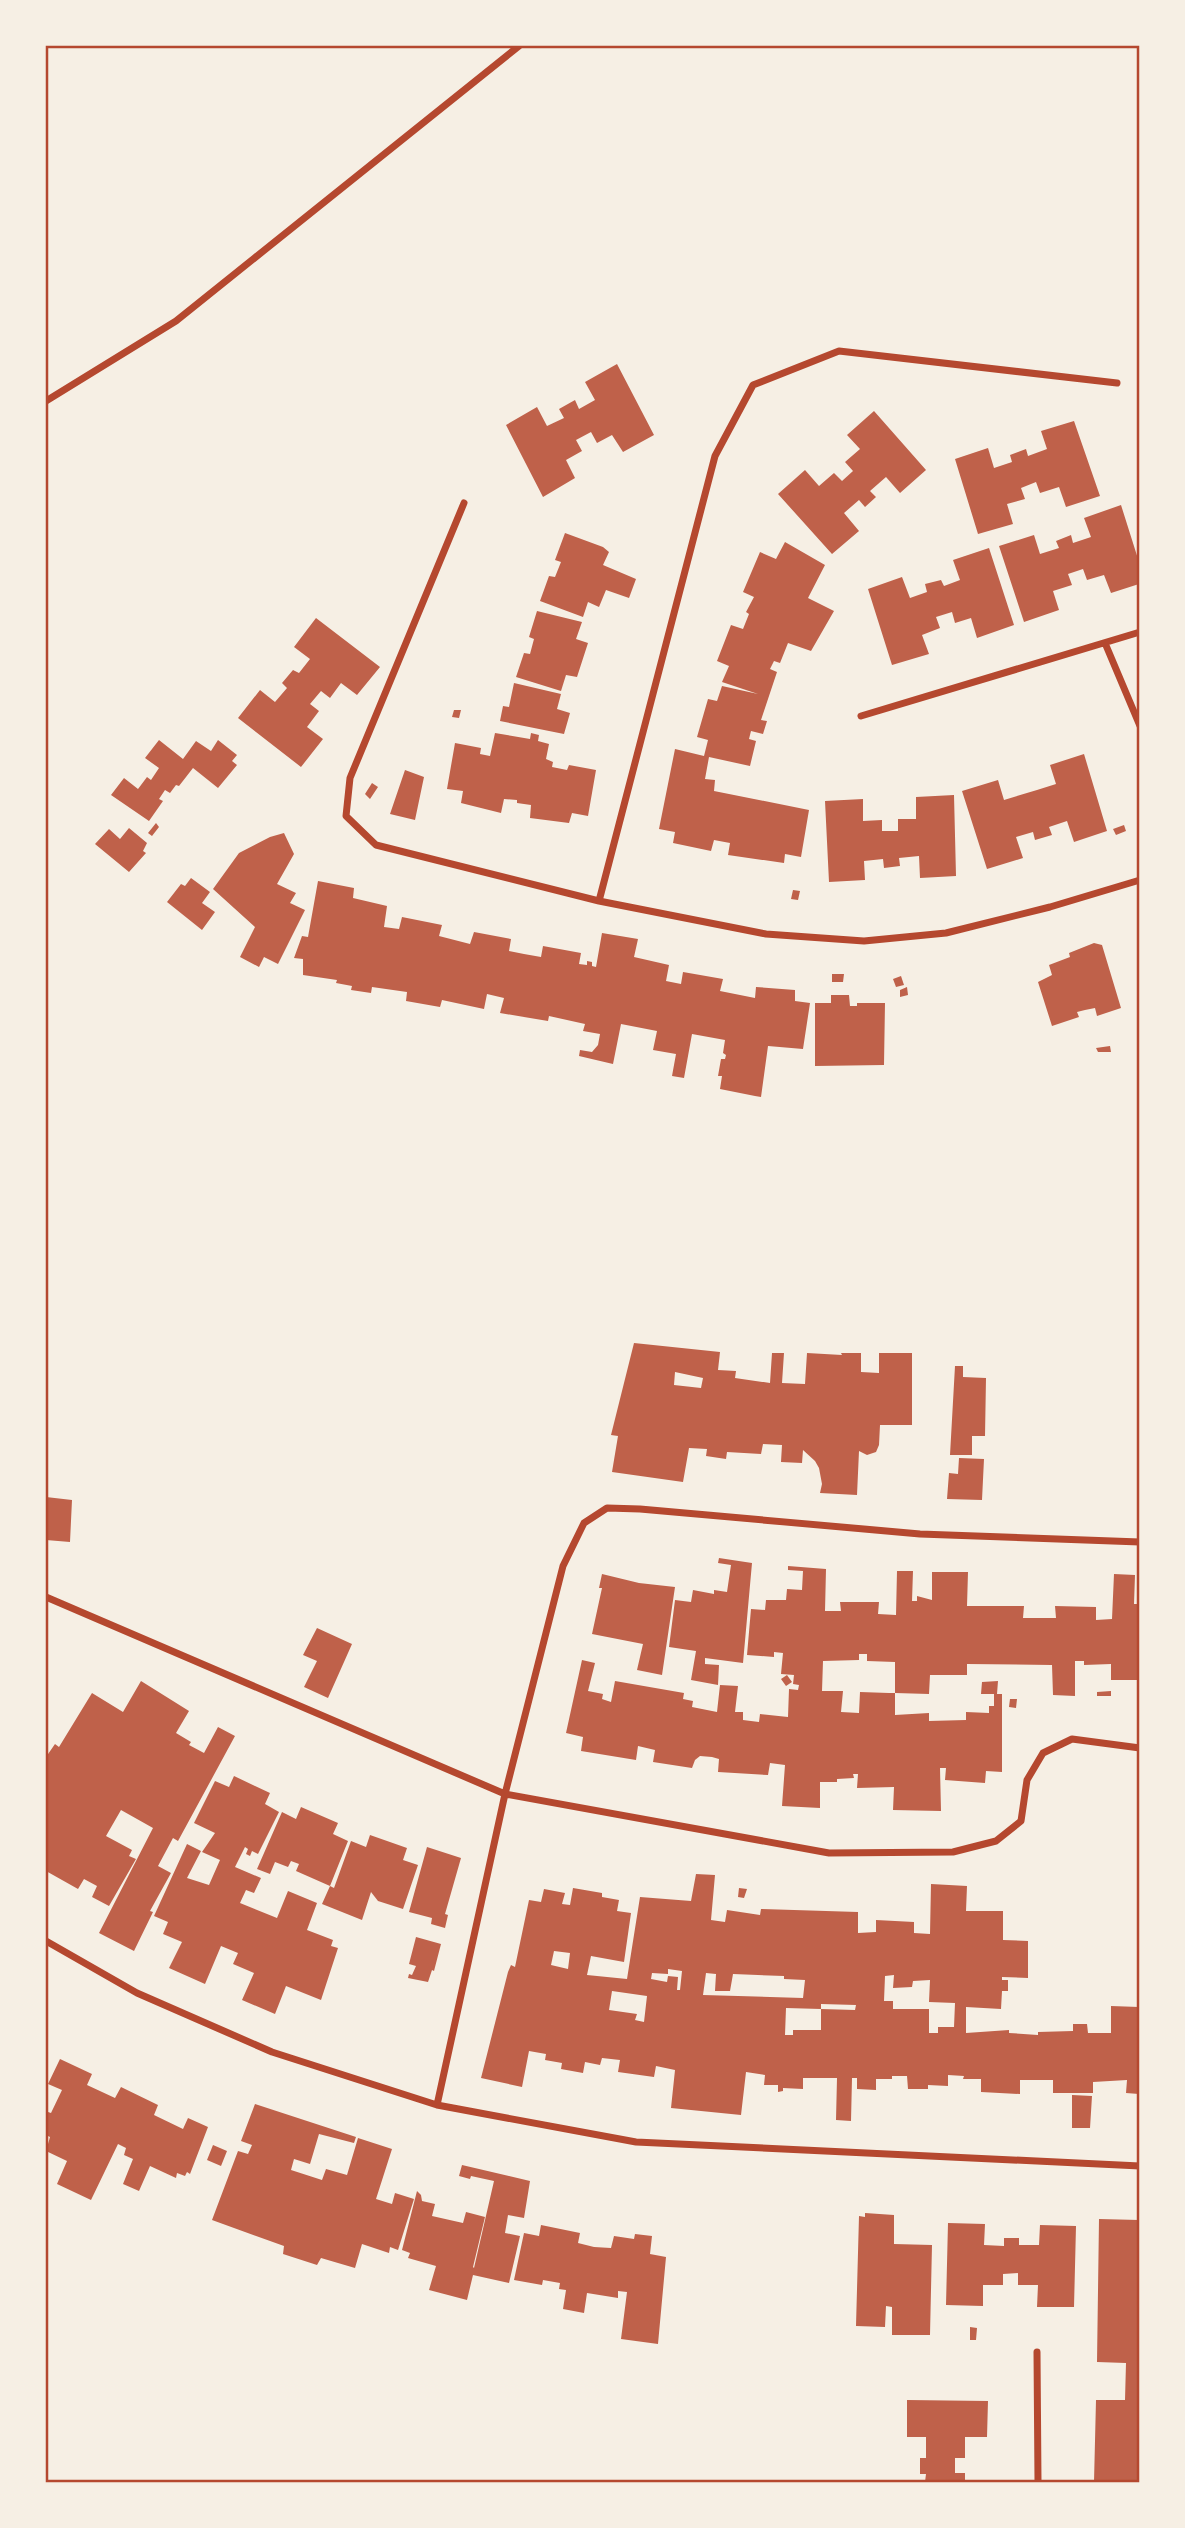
<svg xmlns="http://www.w3.org/2000/svg" width="1185" height="2528" font-family="'Asap Condensed',sans-serif">
  <style>
    .building { fill: #bf614a; fill-rule: evenodd }
    .lines { fill: none; stroke-linecap: round; stroke-linejoin: round }
    .minor { stroke: #b5482f; stroke-width: 7 }
    .neatline { fill: none; stroke: #b5482f; stroke-width: 2.5 }
  </style>
  <rect width="100%" height="100%" fill="#f6efe4"/>
  <path class="building" d="M617,364L654,435L623,452L612,435L597,443L591,432L576,440L582,451L566,460L575,478L543,497L506,425L537,407L547,426L564,418L559,409L575,400L579,409L595,400L585,382Z
    M874,411L926,470L900,493L886,477L870,491L876,497L865,507L859,500L844,513L859,531L832,554L778,494L805,470L819,486L834,473L842,481L853,471L845,462L860,449L847,435Z
    M1074,421L1100,496L1066,507L1059,487L1040,493L1036,482L1021,488L1025,499L1007,504L1013,524L978,534L955,459L988,448L994,468L1012,462L1010,455L1026,449L1028,456L1047,449L1041,431Z
    M1121,505L1139,562V584L1111,593L1104,575L1087,580L1083,569L1068,574L1072,585L1053,591L1059,610L1024,622L999,546L1034,535L1040,554L1059,548L1056,541L1071,535L1073,543L1091,537L1084,518Z
    M565,533L603,547L609,552L603,565L636,579L629,598L606,590L599,607L588,602L583,617L540,601L549,576L555,577L561,562L555,560Z
    M785,542L825,565L808,598L834,611L811,651L788,643L780,663L774,661L770,669L777,672L761,720L767,721L763,734L751,731L749,739L756,741L750,766L709,757L705,779L715,780L714,791L809,810L801,857L785,854L784,863L728,855L730,843L714,840L711,851L673,843L675,832L659,829L675,749L704,756L708,740L697,737L708,699L717,701L722,686L758,694L722,682L729,666L717,661L731,625L743,629L749,614L746,612L754,597L743,592L760,552L776,559Z
    M989,548L1014,625L977,638L971,618L955,623L952,612L936,617L940,628L922,635L929,654L892,665L868,589L902,577L910,598L927,592L925,584L941,580L944,586L960,580L953,560Z
    M537,611L582,622L576,639L588,643L577,677L566,675L561,691L516,677L524,653L530,654L534,639L529,637Z
    M316,618L380,667L357,695L341,683L330,698L321,691L310,704L319,711L307,727L323,739L301,767L238,718L260,690L275,702L287,688L282,683L293,670L299,673L310,659L294,647Z
    M514,683L561,694L557,709L570,713L564,734L500,721L503,706L509,707Z
    M454,710H461L459,718L452,717Z
    M495,733L530,739L531,733L539,735L538,741L549,744L546,759L553,762L552,767L567,770L569,765L596,770L588,816L572,813L569,823L530,818L531,805L517,803V800L504,799L501,813L461,803L463,791L447,789L455,743L481,748L480,754L490,756Z
    M159,740L183,759L196,741L211,751L218,740L237,755L232,761L237,765L218,788L193,768L179,786L176,785L170,793L165,790L159,799L163,801L149,821L111,795L124,778L138,789L147,777L151,780L159,768L145,758Z
    M1084,754L1107,831L1074,842L1067,821L1049,827L1052,835L1035,840L1033,832L1016,837L1023,858L987,869L962,791L998,780L1004,800L1037,790L1056,784L1050,765Z
    M405,770L424,777L415,820L390,814Z
    M372,783L378,787L370,799L365,794Z
    M954,795L956,876L920,878L919,856L899,858L900,866L884,868L883,859L864,861L865,880L829,882L825,801L863,799V821L882,820V831H898V819H916V797Z
    M156,823L159,827L152,836L148,833Z
    M1124,825L1126,831L1116,835L1113,829Z
    M129,828L147,843L143,851L146,853L129,872L95,844L109,829L120,839Z
    M284,833L294,854L277,884L296,893L290,903L305,910L278,964L264,957L259,967L240,957L255,927L213,889L239,853L270,837Z
    M191,878L210,892L202,903L215,912L202,930L167,902L181,884L185,886Z
    M318,881L354,888L353,898L387,906L384,927L399,929L402,917L442,925L439,936L470,944L474,932L511,939L509,951L524,954L541,957L543,946L581,953L579,964L587,965V961L592,962V966L596,967L602,933L638,939L634,957L669,965L666,981L681,984L683,972L723,979L720,991L755,998L756,987L795,990V1001L810,1003L803,1049L768,1046L761,1097L755,1096L720,1089L722,1076H718L721,1059H725L726,1055L723,1053L725,1040L692,1034L684,1078L672,1076L676,1054L653,1050L657,1031L621,1024L613,1064L579,1056L580,1050L592,1052L598,1045L600,1034L583,1031L585,1024L549,1016L548,1021L500,1013L504,998L487,994L484,1009L442,1000L440,1007L406,1001L407,992L372,987L371,993L351,990L352,986L336,983L337,980L303,975V959L294,958L302,936L308,937Z
    M793,890L800,891L798,900L791,899Z
    M1094,943L1102,945L1121,1008L1097,1016L1095,1008L1085,1010L1077,1012L1079,1017L1052,1026L1038,982L1052,975L1049,965L1070,957L1069,953Z
    M832,974H844L843,982H832Z
    M901,976L904,985L896,987L893,979Z
    M907,987L908,995L900,997V990Z
    M831,995H849L850,1006H857V1003H885L884,1065L815,1066V1003H831Z
    M1110,1046L1111,1052H1098L1096,1048Z
    M634,1343L720,1352L718,1370L736,1371L735,1378L770,1383L772,1353H784L782,1383L805,1384L807,1353L842,1355L841,1353H861V1372L879,1373V1353H912V1425H880L879,1445L876,1452L867,1455L859,1451L857,1495L820,1493L822,1484L819,1468L815,1461L803,1450L802,1463L781,1462L782,1445L763,1444L761,1454L727,1452L726,1459L706,1456L707,1449L689,1448L683,1482L612,1472L618,1436L611,1435ZM675,1372L703,1378L701,1388L674,1385Z
    M955,1366H963V1377L986,1378L985,1436H972V1455H950Z
    M959,1458L984,1459L982,1500L947,1499L949,1473L958,1474Z
    M46,1497L72,1500L70,1542L46,1540Z
    M719,1558L752,1563L743,1663L705,1658V1664L719,1665L718,1685L691,1680L696,1651L669,1647L675,1600L691,1602L693,1590L714,1594V1590L727,1592L731,1565L718,1563Z
    M788,1566L826,1569L825,1611H841L840,1602H879L878,1614L896,1615L897,1571H913L912,1601H917V1596L932,1600V1572H968L967,1606H1024L1023,1618H1056L1055,1606L1096,1607V1620L1112,1619L1114,1574L1135,1575L1134,1604H1139V1680H1111V1664L1084,1665V1661H1075V1696L1053,1695L1052,1665L967,1664V1675H930L929,1694L895,1693V1662L867,1661V1654H859V1660L823,1661L822,1691H843L841,1712L859,1713L860,1692L889,1693H895V1715L929,1713V1721L966,1720V1712L989,1713V1706H994V1694H981L982,1682L998,1681L997,1694H1002V1772L986,1771L985,1783L945,1780L946,1768H940L941,1811L893,1810L894,1787L857,1788L858,1774H853L854,1778L837,1779V1782H820V1808L782,1806L785,1765L770,1763L768,1775L718,1772L719,1759L712,1757L700,1756L695,1760L692,1768L653,1762L655,1750L638,1746L636,1760L581,1751L583,1737L566,1733L582,1660L595,1663L588,1691L603,1694L602,1699L611,1702L615,1681L684,1693L683,1699L693,1701L692,1707L717,1712L720,1685L738,1686L735,1712H743V1720L759,1722L760,1714L788,1717L789,1689L798,1690L799,1685L793,1684L794,1675L781,1674L783,1653L774,1652V1657L747,1655L751,1609L765,1610L766,1600H786L787,1589L802,1590L803,1571L788,1570Z
    M602,1574L639,1583L675,1587L662,1675L637,1670L643,1644L592,1634L602,1588H599Z
    M317,1628L352,1644L328,1698L304,1687L317,1661L303,1655Z
    M787,1675L792,1682L786,1686L781,1679Z
    M141,1681L189,1711L176,1733L191,1742L189,1745L204,1753L218,1727L235,1736L178,1841L173,1838L158,1866L171,1873L150,1911L153,1912L134,1951L99,1933L153,1828L121,1810L106,1836L132,1850L129,1856L136,1859L109,1906L92,1897L97,1886L84,1879L78,1889L46,1871V1757L55,1744L59,1747L92,1693L123,1712Z
    M1111,1691V1696H1097V1692Z
    M1010,1699H1017L1016,1708L1009,1707Z
    M234,1776L270,1793L265,1804L279,1812L258,1854L252,1851L250,1856L246,1854L248,1849L245,1847L235,1867L261,1878L254,1893L246,1890L240,1903L277,1918L288,1891L317,1903L307,1930L333,1940L331,1946L338,1948L321,2000L286,1986L275,2014L242,2000L254,1973L233,1964L238,1953L221,1946L205,1984L169,1968L182,1942L163,1934L168,1922L154,1916L187,1844L201,1851L187,1878L209,1885L220,1860L202,1852L215,1833L194,1823L215,1781L229,1787Z
    M301,1807L338,1823L333,1834L348,1841L330,1886L296,1871L299,1864L291,1861L288,1867L275,1862L270,1874L257,1869L282,1812L296,1819Z
    M370,1835L407,1848L403,1860L418,1865L403,1909L378,1901L371,1892L362,1920L322,1904L330,1886L334,1888L351,1841L366,1847Z
    M427,1847L461,1858L445,1914L448,1915L445,1928L431,1924L432,1918L409,1912Z
    M696,1874L715,1875L711,1920L725,1922L727,1910L760,1915L761,1909L858,1912V1933L876,1932V1920L914,1922V1933L930,1934L931,1884L967,1886L966,1911H1003V1940L1028,1941V1978L1002,1977V1980H1008V1991H1002L1001,2009L966,2007V2033L1009,2030V2033L1038,2035V2032L1073,2031V2024H1087L1088,2033H1111V2006L1139,2007V2094L1126,2093L1127,2080L1093,2082V2093H1053V2080H1020V2094L981,2092V2079H963L964,2076L948,2075V2086L928,2085V2089H908L907,2076H892V2079H876V2090L857,2089V2078H852L851,2121L836,2120L837,2078H803V2089L783,2088V2091L778,2092V2085H764L765,2075L746,2072L741,2115L671,2108L675,2070L656,2066L654,2077L618,2072L620,2060L602,2058L600,2065L585,2062L583,2073L561,2069L562,2063L545,2060L546,2054L529,2051L522,2087L481,2078L508,1972L511,1965L515,1967L529,1900L541,1902L544,1889L565,1893L562,1904L570,1905L573,1888L602,1893V1897L619,1900L617,1911L631,1913L624,1962L591,1956L587,1975L627,1979L640,1897L691,1901ZM554,1951L570,1953L568,1969L551,1965ZM668,1969L682,1971L680,1990H677L678,1977L668,1976L667,1982L651,1979L652,1973L668,1974ZM706,1973L716,1974L715,1991H730L733,1974L784,1976V1979L805,1980L803,1998L703,1995ZM894,1975L893,1988L912,1987L913,1981L930,1980L929,2002L955,2003L954,2027H938V2033H929V2009H893V2001H884L885,1976ZM612,1991L647,1996L644,2022L635,2020L637,2014L609,2010ZM821,2004L856,2005L855,2010L821,2009V2030H793V2035H785L786,2008L821,2009Z
    M739,1888L747,1889L744,1898L738,1897Z
    M416,1937L441,1944L434,1971L432,1970L428,1982L408,1978L409,1974L412,1975L416,1966L409,1964Z
    M60,2059L92,2074L87,2085L115,2098L121,2087L158,2105L154,2115L183,2129L188,2118L208,2127L190,2174L187,2172L185,2176L177,2173L176,2178L150,2166L139,2191L123,2184L133,2159L124,2155L126,2148L118,2144L91,2200L57,2184L67,2161L46,2151L50,2137L46,2135V2117L48,2112L51,2113L62,2090L48,2084Z
    M1072,2095L1092,2096L1090,2128H1072Z
    M255,2104L356,2137L354,2143L319,2134L310,2164L294,2159L291,2170L322,2180L326,2169L347,2175L358,2138L392,2149L376,2199L392,2204L395,2193L414,2199L398,2250L390,2247L389,2253L362,2244L355,2268L321,2258L317,2265L283,2254L284,2246L212,2220L238,2151L248,2154L252,2145L241,2141Z
    M213,2145L227,2151L221,2166L207,2160Z
    M462,2165L530,2181L524,2218L508,2215L505,2233L520,2236L509,2283L473,2275L467,2300L429,2290L436,2266L408,2258L410,2253L402,2250L417,2191L421,2195L422,2201L435,2204L432,2216L463,2223L466,2212L485,2217L473,2267L474,2268L494,2181L471,2176L470,2179L459,2176Z
    M865,2213L894,2215V2244L932,2245L930,2335H892V2307L886,2306L885,2327L856,2326L859,2216L865,2217Z
    M1099,2219L1139,2220V2482H1094L1096,2400H1125L1126,2363L1097,2362Z
    M948,2223L985,2224L984,2245L1004,2246V2238H1019V2245H1039L1040,2225L1076,2226L1074,2307H1037L1038,2285H1018V2273L1003,2274V2285H983V2306L946,2305Z
    M541,2225L580,2233L578,2243L594,2247L611,2248L614,2236L634,2239L635,2234L652,2236L650,2254L666,2257L658,2344L621,2339L627,2292L618,2291V2298L587,2293L584,2313L563,2309L566,2290L559,2289L560,2283L543,2280L542,2285L514,2280L524,2233L539,2236Z
    M970,2327L977,2328L976,2340H970Z
    M907,2400L988,2401L987,2437H965V2458H955V2473H965V2482H925L926,2474H920V2458H926V2437H907Z"/>
  <g class="lines">
    <path class="minor" d="M46,401L176,321L519,46
      M464,503L350,778L346,816L376,845L599,901L766,934L864,941L946,933L1050,907L1140,880
      M1105,643L1140,726
      M861,716L1140,632
      M599,901L715,456L753,385L839,351L1117,383
      M46,1597L505,1794L829,1853L953,1852L996,1841L1021,1821L1027,1780L1043,1753L1072,1739L1140,1748
      M46,1941L137,1993L272,2052L437,2105L636,2142L1140,2166
      M437,2105L505,1794L563,1566L584,1523L607,1508L640,1509L920,1534L1140,1542
      M1037,2352L1038,2482"/>
  </g>
  <rect width="1185" height="2528" fill="none" stroke="#f6efe4" stroke-width="94"/>
  <rect x="47" y="47" width="1091" height="2434" class="neatline"/>
</svg>
